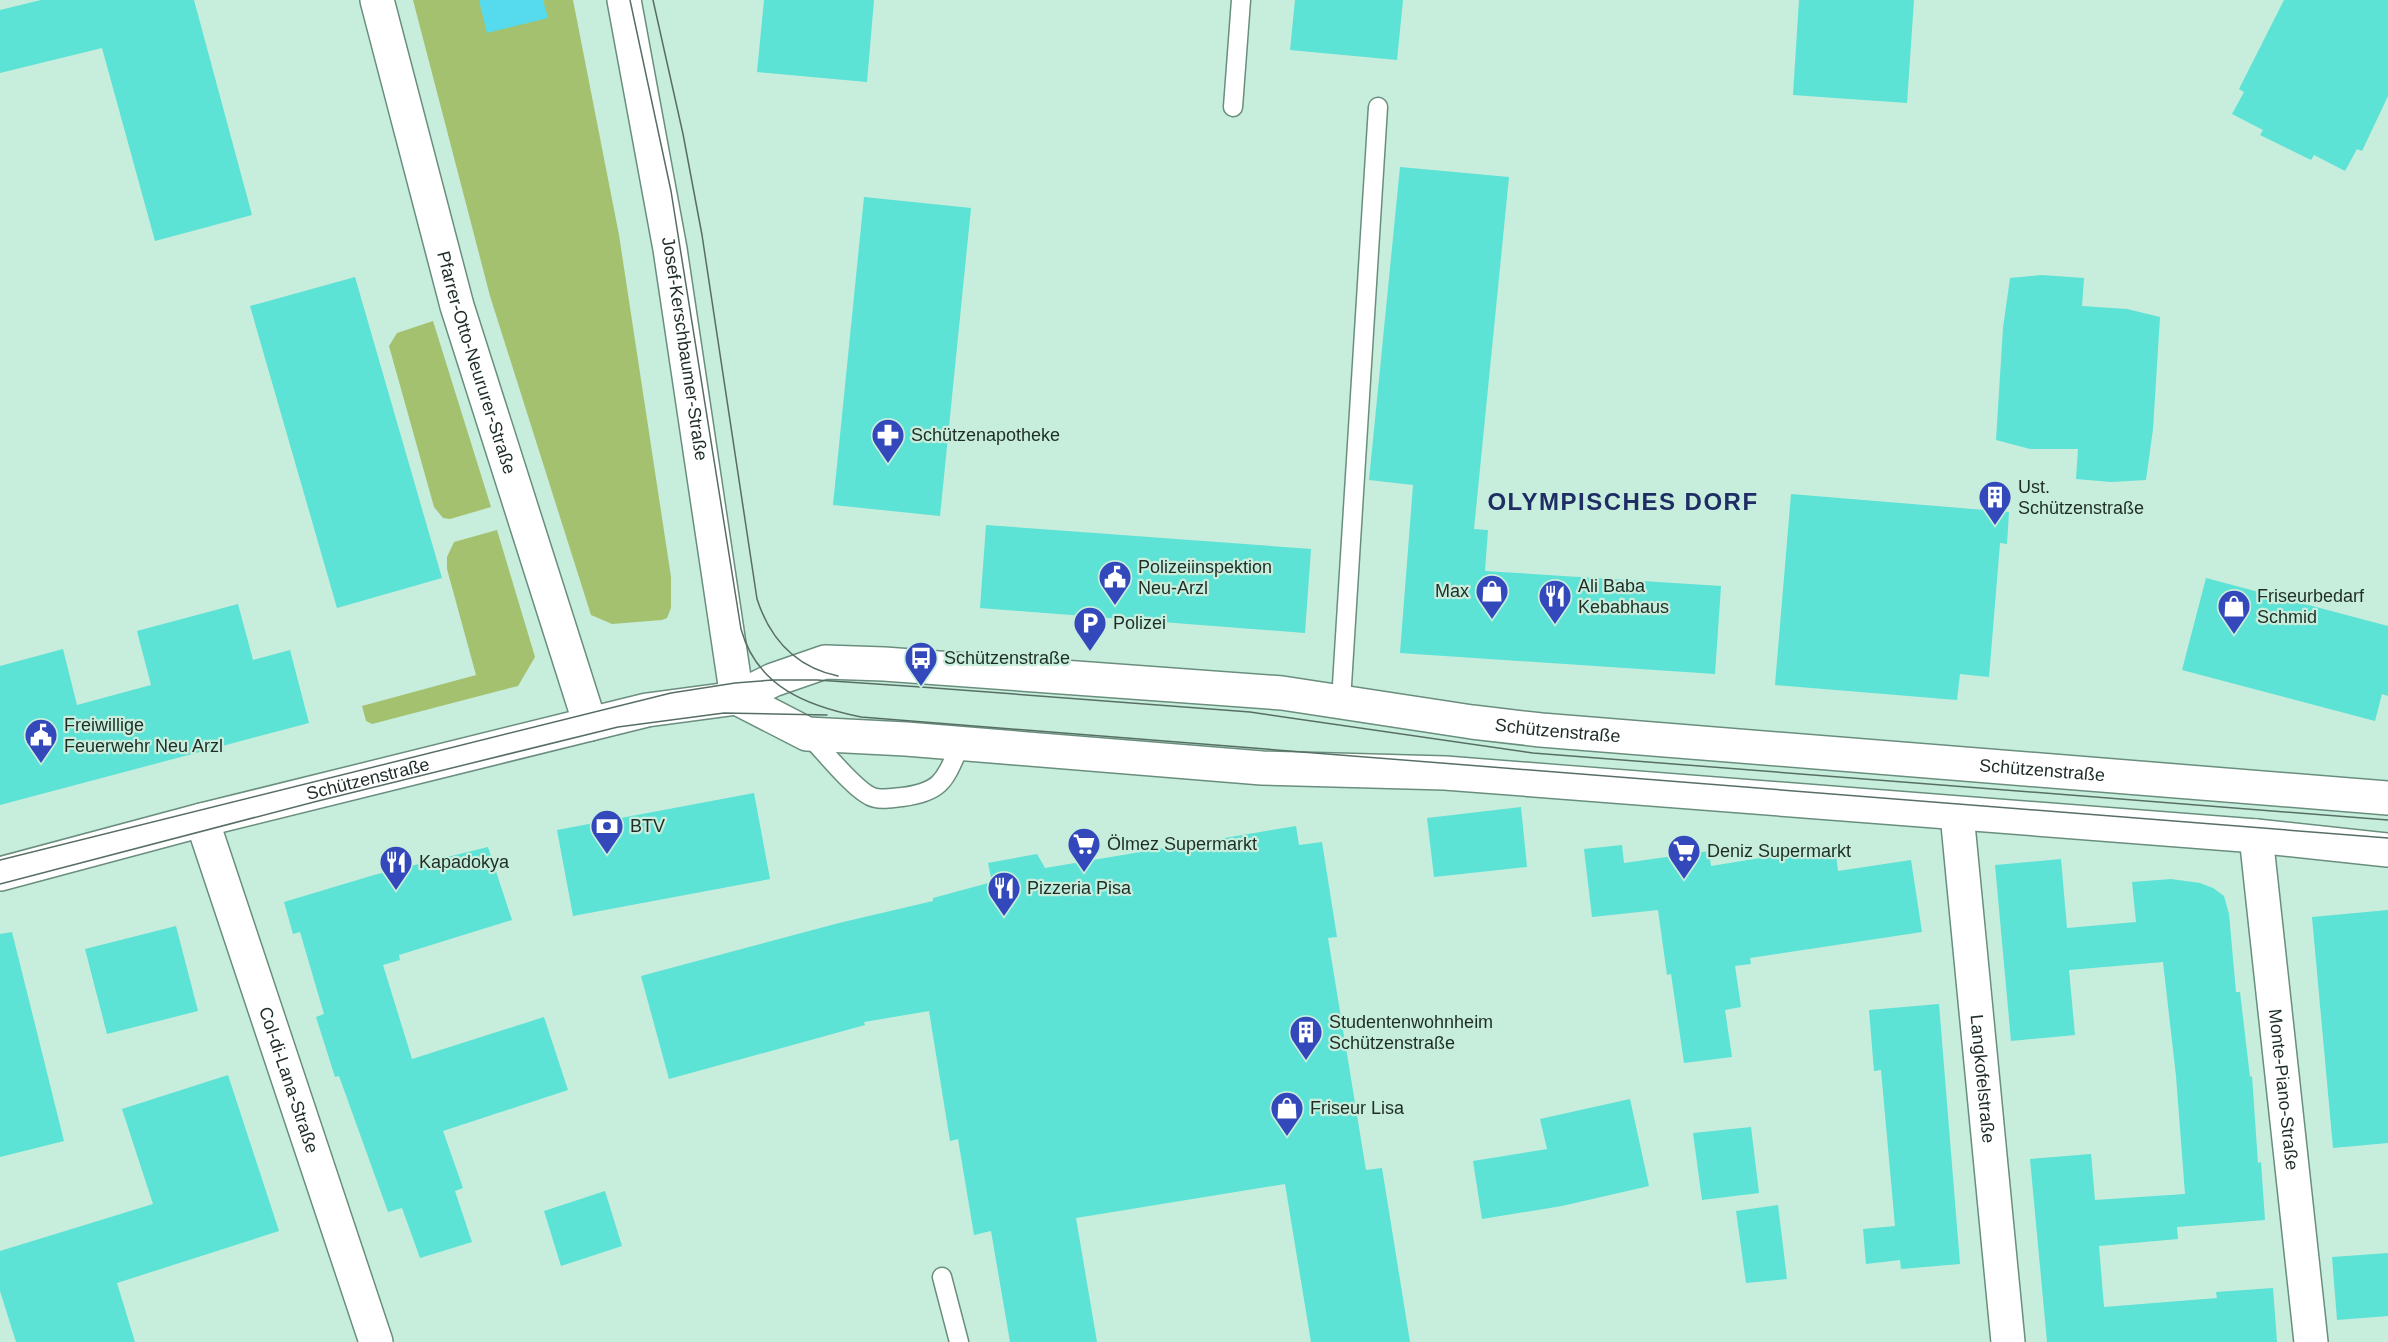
<svg xmlns="http://www.w3.org/2000/svg" width="2388" height="1342" font-family="Helvetica,sans-serif">
  <style>
    .green { fill: #a4c170 }
    .water { fill: #55dbed }
    .building { fill: #5de2d6 }
    .lines { fill: none; stroke-linecap: round; stroke-linejoin: round }
    .lane-casing { stroke: #6a8e7e; stroke-width: 21 }
    .street-casing { stroke: #6a8e7e; stroke-width: 36 }
    .secondary-casing { stroke: #6a8e7e; stroke-width: 36 }
    .lane { stroke: #fff; stroke-width: 18 }
    .street { stroke: #fff; stroke-width: 33 }
    .secondary { stroke: #fff; stroke-width: 33 }
    .tram { stroke: #576e64; stroke-width: 1.5 }
    .labels { text-anchor: middle; dominant-baseline: central; stroke-width: 4.5; stroke-linejoin: round; paint-order: stroke }
    .street-label { font-size: 18px; fill: #1e2d26; stroke: #c7eddc }
    .poi-label { font-size: 18px; fill: #1e2d26; stroke: #c7eddc; text-anchor: start }
    .district-label { font-size: 24px; font-weight: bold; letter-spacing: 1.5px; fill: #1f2d65; stroke: #c7eddc }
  </style>
  <rect width="100%" height="100%" fill="#c7eddc"/>
  <path class="green" d="M413,0H573L619,235L671,577V608L667,618L662,620L612,624L591,615L490,296Z
    M433,321L491,507L450,519L443,518L434,507L389,346L397,333Z
    M497,530L535,657L518,686L372,724L366,721L362,706L476,675L447,569V557L454,542Z"/>
  <path class="water" d="M479,0H543L548,18L487,33Z"/>
  <path class="building" d="M41,0H194L252,215L155,241L102,48L0,73V10Z
    M764,0H874L867,82L757,72Z
    M1295,0H1403L1397,60L1290,50Z
    M1799,0H1914L1907,103L1793,95Z
    M2284,0H2388V96L2362,151L2357,149L2345,171L2314,155L2311,160L2260,135L2263,130L2232,114L2244,92L2239,89Z
    M1400,167L1509,177L1474,529L1488,530L1485,571L1721,586L1715,674L1400,653L1413,485L1369,480Z
    M864,197L971,208L940,516L833,505Z
    M2042,275L2084,278L2082,306L2127,309L2160,317L2153,429L2146,480L2111,482L2076,479L2078,449H2030L1996,440L2003,328L2010,278Z
    M355,277L442,578L337,608L250,306Z
    M1791,494L2009,512L2007,544L2000,543L1989,677L1960,674L1957,700L1775,685Z
    M986,525L1311,549L1305,633L980,608Z
    M2206,578L2388,626V696L2382,694L2375,721L2182,670Z
    M238,604L253,660L290,650L309,723L0,805V666L63,649L77,705L151,685L137,631Z
    M754,793L770,879L573,916L557,830Z
    M1521,807L1527,867L1434,877L1427,818Z
    M1296,826L1299,845L1322,842L1337,937L1328,938L1366,1170L1382,1168L1410,1342H1311L1285,1184L1076,1218L1097,1342H1010L991,1231L974,1235L958,1139L950,1141L929,1011L864,1022L865,1025L669,1079L641,976L839,923L933,901V898L992,882L988,863L1037,854L1045,868Z
    M1622,845L1624,863L1709,851L1711,866L1835,846L1838,871L1911,860L1922,932L1750,958L1751,964L1735,966L1741,1007L1725,1010L1732,1057L1684,1063L1671,974L1667,975L1658,910L1592,917L1584,849Z
    M488,847L512,920L399,955L400,960L383,965L412,1059L544,1017L568,1090L443,1131L463,1188L455,1191L472,1242L420,1258L402,1208L388,1212L339,1076L335,1077L316,1017L324,1014L300,932L293,934L284,902L374,875Z
    M2061,859L2067,928L2136,922L2132,882L2171,879L2200,883L2213,888L2224,896L2229,914L2236,992H2240L2250,1077L2252,1076L2258,1163L2261,1162L2265,1220L2177,1227L2178,1239L2099,1246L2104,1307L2217,1298L2216,1292L2273,1288L2277,1342H2047L2030,1159L2091,1154L2095,1200L2185,1194L2176,1076L2163,962L2069,970L2075,1035L2011,1041L1995,865Z
    M2388,910V1143L2333,1148L2312,917Z
    M176,926L198,1011L107,1034L85,949Z
    M12,932L64,1141L0,1157V934Z
    M1939,1004L1960,1264L1901,1269L1900,1260L1866,1264L1863,1229L1895,1226L1881,1070L1874,1071L1869,1010Z
    M228,1075L279,1231L117,1283L135,1342H16L0,1291V1251L153,1204L122,1109Z
    M1630,1099L1649,1186L1562,1206L1482,1219L1473,1161L1547,1149L1540,1119Z
    M1751,1127L1759,1193L1702,1200L1693,1133Z
    M605,1191L622,1246L561,1266L544,1211Z
    M1778,1205L1787,1279L1746,1283L1736,1211Z
    M2388,1253V1316L2337,1320L2332,1257Z"/>
  <g class="lines">
    <defs>
      <path id="lane" d="M1233,107L1241,0
        M1341,701L1378,107
        M808,735C823,750 853,788 870,796C880,801 891,798 902,797C943,792 945,779 961,743
        M942,1277L959,1342"/>
      <g id="street">
        <path id="s1" d="M377,0L457,306L590,724"/>
        <path id="s2" d="M624,0L670,249L737,698"/>
        <path id="s3" d="M1957,814L2008,1342"/>
        <path id="s4" d="M202,820L376,1342"/>
        <path id="s5" d="M2256,836L2311,1342"/>
      </g>
      <g id="secondary">
        <path d="M737,698L807,734L906,739L1262,768L1445,773L2256,836L2388,850"/>
        <path id="s6" d="M0,874L202,820L647,710L737,698L773,680L825,662L884,664L1282,693L1472,722L1541,730L2388,798"/>
      </g>
    </defs>
    <use href="#lane" class="lane-casing"/>
    <use href="#street" class="street-casing"/>
    <use href="#secondary" class="secondary-casing"/>
    <use href="#lane" class="lane"/>
    <use href="#street" class="street"/>
    <use href="#secondary" class="secondary"/>
    <path class="tram" d="M630,0L671,191L741,629C757,687 807,706 861,717L2388,838
      M653,0L683,134L702,235L757,599C770,639 796,667 838,676
      M0,860L671,693L735,683L773,680H817L921,687L1250,712L1533,753L2388,820
      M0,884L314,802L618,727L724,713L827,715"/>
  </g>
  <defs>
    <symbol id="pharmacy-pin" viewBox="-11 -11 22 30"><path d="M0 17L-7.5 6A9.5 9.5 0 1 1 7.5 6Z" fill="#3349bb" stroke="#c7eddc"/><path d="M-2-6h4v4h4v4h-4v4h-4v-4h-4v-4h4Z" fill="#fff"/></symbol>
    <symbol id="building-pin" viewBox="-11 -11 22 30"><path d="M0 17L-7.5 6A9.5 9.5 0 1 1 7.5 6Z" fill="#3349bb" stroke="#c7eddc"/><path d="M-4-6H4V6H1V3H-1V6H-4ZM-2.5-4.3h1.7v1.8h-1.7ZM.8-4.3h1.7v1.8H.8ZM-2.5-1h1.7V.8h-1.7ZM.8-1h1.7V.8H.8Z" fill="#fff"/></symbol>
    <symbol id="civic-pin" viewBox="-11 -11 22 30"><path d="M0 17L-7.5 6A9.5 9.5 0 1 1 7.5 6Z" fill="#3349bb" stroke="#c7eddc"/><path d="M-.6-6.5H3V-4.5H.6V-3L4-1V1h2V6H-6V1h2V-1L-.6-3ZM-1.2 2.5V6h2.4V2.5Z" fill="#fff"/></symbol>
    <symbol id="shop-pin" viewBox="-11 -11 22 30"><path d="M0 17L-7.5 6A9.5 9.5 0 1 1 7.5 6Z" fill="#3349bb" stroke="#c7eddc"/><path d="M-5-2.5h2.3a2.7 3.5 0 0 1 5.4 0H5L5.5 6h-11ZM-1.5-2.5h3a1.5 2.3 0 0 0-3 0Z" fill="#fff"/></symbol>
    <symbol id="restaurant-pin" viewBox="-11 -11 22 30"><path d="M0 17L-7.5 6A9.5 9.5 0 1 1 7.5 6Z" fill="#3349bb" stroke="#c7eddc"/><path d="M-5-6h1v4h1v-4h1v4h1v-4h1v5L-1.5 .5V6h-2V.5L-5-1ZM5-6V6H3V1.5H1.5Q1.5-4 5-6Z" fill="#fff"/></symbol>
    <symbol id="parking-pin" viewBox="-11 -11 22 30"><path d="M0 17L-7.5 6A9.5 9.5 0 1 1 7.5 6Z" fill="#3349bb" stroke="#c7eddc"/><path d="M-3.5-5.5H1a3.5 3.5 0 0 1 0 7H-1V5.5H-3.5ZM-1-3.4V-.6H.8a1.4 1.4 0 0 0 0-2.8Z" fill="#fff"/></symbol>
    <symbol id="bus-pin" viewBox="-11 -11 22 30"><path d="M0 17L-7.5 6A9.5 9.5 0 1 1 7.5 6Z" fill="#3349bb" stroke="#c7eddc"/><path d="M-5-6H5V4H4V6H2V4H-2V6H-4V4H-5ZM-3.5-4V0h7V-4ZM-3.5 1.2v1.5H-2V1.2ZM2 1.2v1.5H3.5V1.2Z" fill="#fff"/></symbol>
    <symbol id="bank-pin" viewBox="-11 -11 22 30"><path d="M0 17L-7.5 6A9.5 9.5 0 1 1 7.5 6Z" fill="#3349bb" stroke="#c7eddc"/><path d="M-6-4H6V4H-6ZM0-2.3a2.3 2.3 0 1 0 0 4.6a2.3 2.3 0 1 0 0-4.6Z" fill="#fff"/></symbol>
    <symbol id="supermarket-pin" viewBox="-11 -11 22 30"><path d="M0 17L-7.5 6A9.5 9.5 0 1 1 7.5 6Z" fill="#3349bb" stroke="#c7eddc"/><path d="M-6-5.5h2.5l.6 2H6L4.5 2H-2.5L-4.4-4H-6ZM-1.5 3.2a1.3 1.3 0 1 0 .1 0ZM3 3.2a1.3 1.3 0 1 0 .1 0Z" fill="#fff"/></symbol>
  </defs>
  <g fill-rule="evenodd">
    <use href="#pharmacy-pin" x="869" y="416" width="38" height="52"/>
    <use href="#building-pin" x="1976" y="478" width="38" height="52"/>
    <use href="#civic-pin" x="1096" y="558" width="38" height="52"/>
    <use href="#shop-pin" x="1473" y="572" width="38" height="52"/>
    <use href="#restaurant-pin" x="1536" y="577" width="38" height="52"/>
    <use href="#shop-pin" x="2215" y="587" width="38" height="52"/>
    <use href="#parking-pin" x="1071" y="604" width="38" height="52"/>
    <use href="#bus-pin" x="902" y="639" width="38" height="52"/>
    <use href="#civic-pin" x="22" y="716" width="38" height="52"/>
    <use href="#bank-pin" x="588" y="807" width="38" height="52"/>
    <use href="#supermarket-pin" x="1065" y="825" width="38" height="52"/>
    <use href="#supermarket-pin" x="1665" y="832" width="38" height="52"/>
    <use href="#restaurant-pin" x="377" y="843" width="38" height="52"/>
    <use href="#restaurant-pin" x="985" y="869" width="38" height="52"/>
    <use href="#building-pin" x="1287" y="1013" width="38" height="52"/>
    <use href="#shop-pin" x="1268" y="1089" width="38" height="52"/>
  </g>
  <g class="labels">
    <g class="street-label">
      <text stroke="none"><textPath href="#s2" startOffset="354">Josef-Kerschbaumer-Straße</textPath></text>
      <text stroke="none"><textPath href="#s1" startOffset="376">Pfarrer-Otto-Neururer-Straße</textPath></text>
      <text stroke="none"><textPath href="#s6" startOffset="1590">Schützenstraße</textPath></text>
      <text stroke="none"><textPath href="#s6" startOffset="2076">Schützenstraße</textPath></text>
      <text stroke="none"><textPath href="#s6" startOffset="380">Schützenstraße</textPath></text>
      <text stroke="none"><textPath href="#s3" startOffset="266">Langkofelstraße</textPath></text>
      <text stroke="none"><textPath href="#s4" startOffset="274">Col-di-Lana-Straße</textPath></text>
      <text stroke="none"><textPath href="#s5" startOffset="255">Monte-Piano-Straße</textPath></text>
    </g>
    <g class="poi-label">
      <text x="911" y="435">Schützenapotheke</text>
      <text x="2018" y="487">Ust.<tspan x="2018" dy="21">Schützenstraße</tspan></text>
      <text x="1138" y="567">Polizeiinspektion<tspan x="1138" dy="21">Neu-Arzl</tspan></text>
      <text x="1578" y="586">Ali Baba<tspan x="1578" dy="21">Kebabhaus</tspan></text>
      <text x="1469" y="591" text-anchor="end">Max</text>
      <text x="2257" y="596">Friseurbedarf<tspan x="2257" dy="21">Schmid</tspan></text>
      <text x="1113" y="623">Polizei</text>
      <text x="944" y="658">Schützenstraße</text>
      <text x="64" y="725">Freiwillige<tspan x="64" dy="21">Feuerwehr Neu Arzl</tspan></text>
      <text x="630" y="826">BTV</text>
      <text x="1107" y="844">Ölmez Supermarkt</text>
      <text x="1707" y="851">Deniz Supermarkt</text>
      <text x="419" y="862">Kapadokya</text>
      <text x="1027" y="888">Pizzeria Pisa</text>
      <text x="1329" y="1022">Studentenwohnheim<tspan x="1329" dy="21">Schützenstraße</tspan></text>
      <text x="1310" y="1108">Friseur Lisa</text>
    </g>
    <g class="district-label">
      <text x="1623" y="501">OLYMPISCHES DORF</text>
    </g>
  </g>
</svg>
